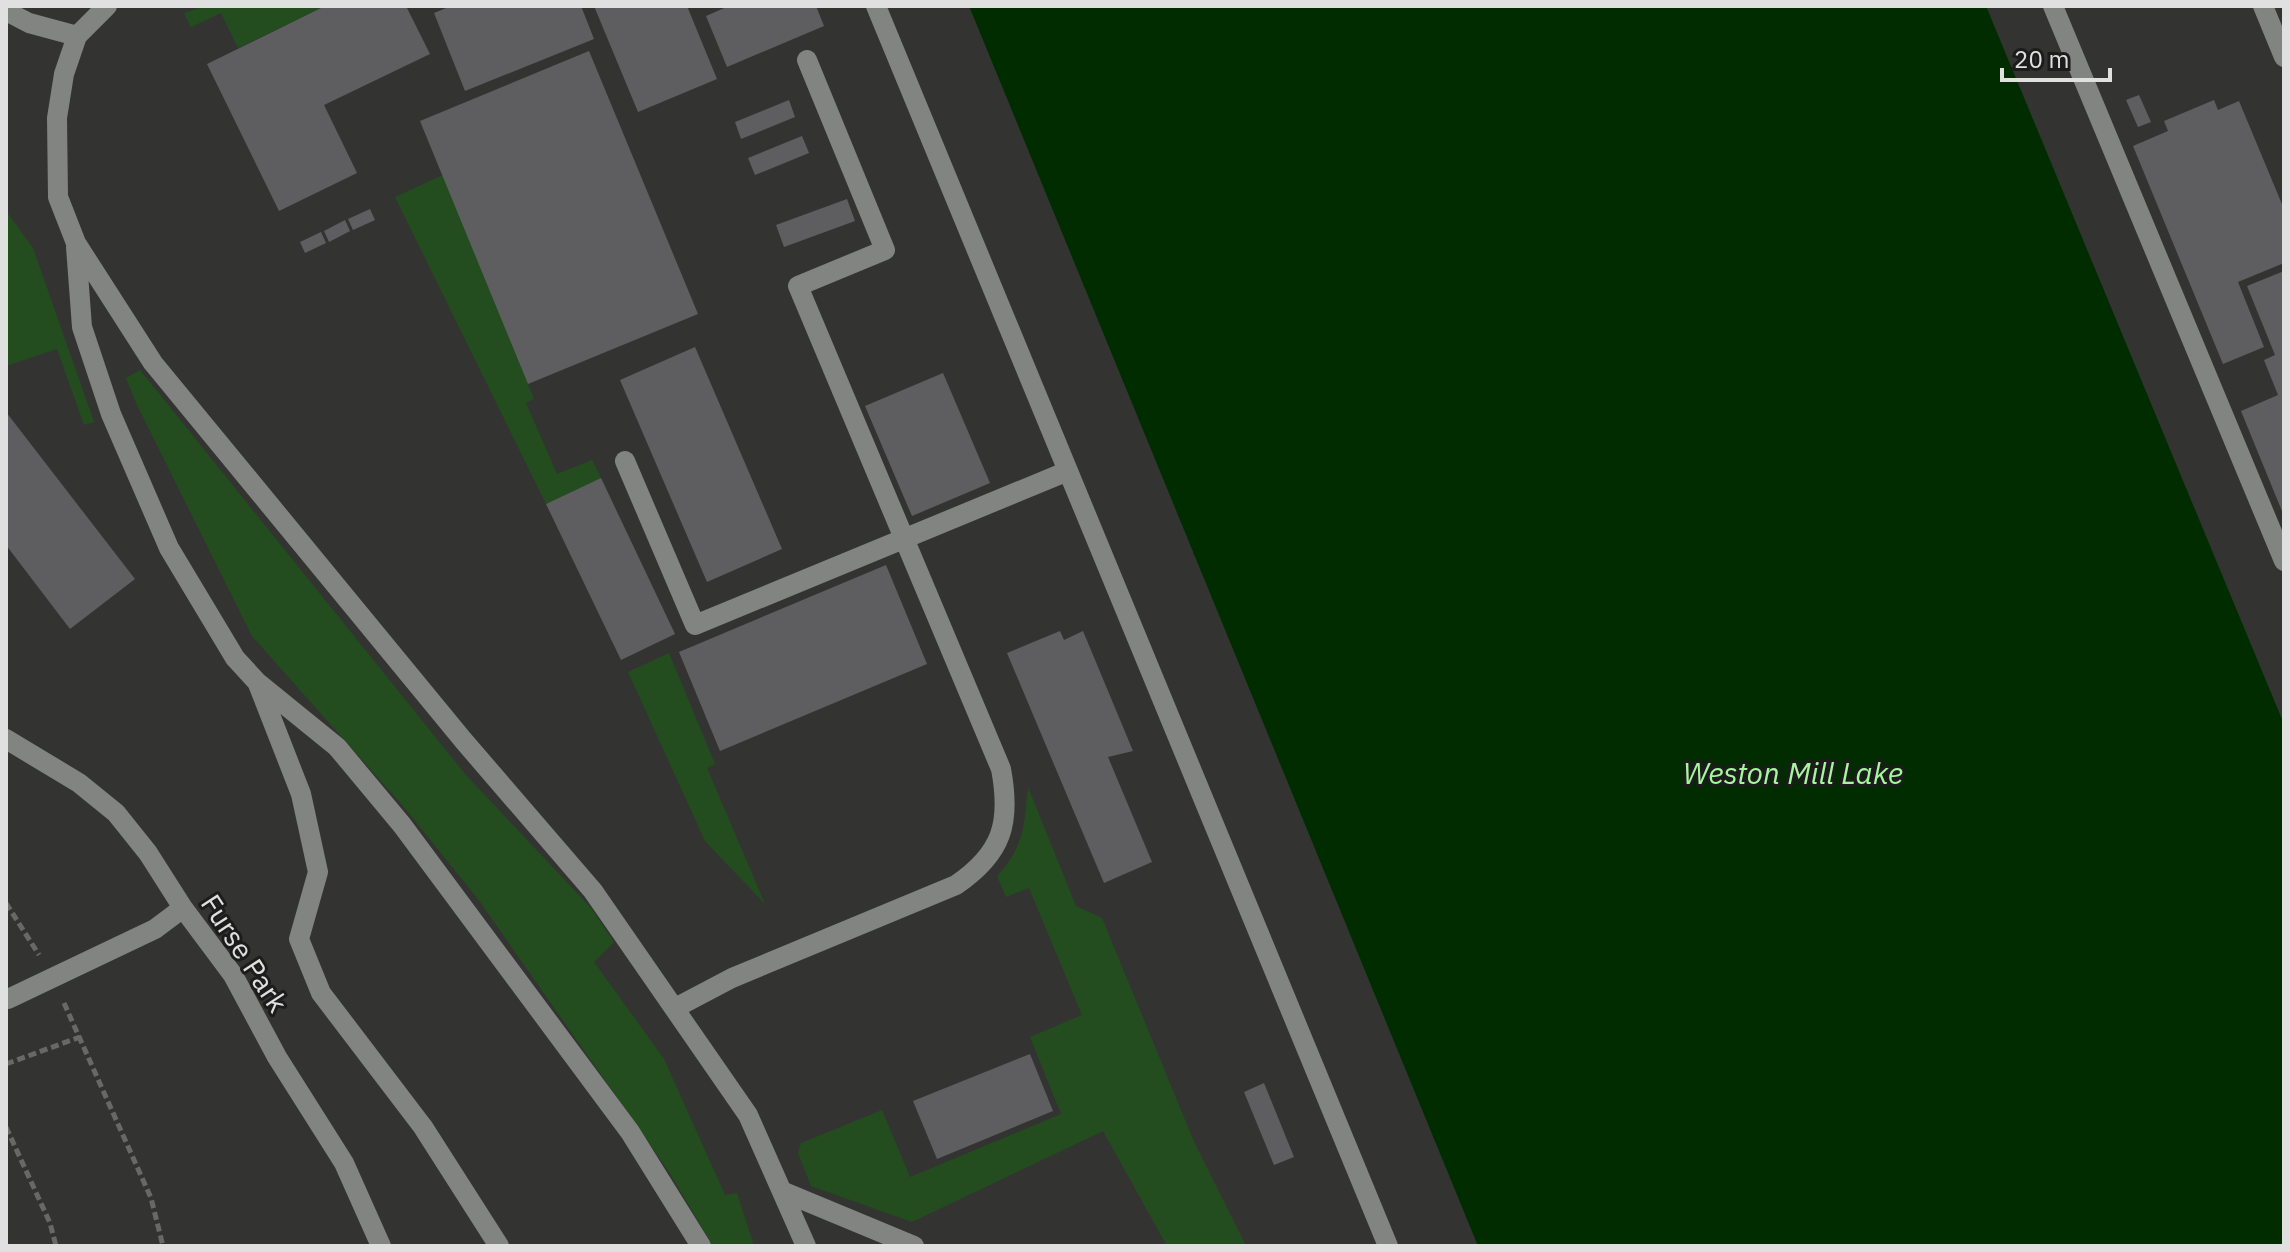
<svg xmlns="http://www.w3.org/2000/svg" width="2290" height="1252" font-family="'IBM Plex Sans',sans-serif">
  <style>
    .green { fill: #234d1f }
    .water { fill: #002c00 }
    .building { fill: #5e5e61 }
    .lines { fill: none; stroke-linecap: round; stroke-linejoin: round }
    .path { stroke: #686967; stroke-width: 5; stroke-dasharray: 8 4; stroke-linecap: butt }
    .service { stroke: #818481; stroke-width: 20 }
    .minor { stroke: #818481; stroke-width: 20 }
    .labels { text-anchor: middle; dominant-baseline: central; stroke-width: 6; stroke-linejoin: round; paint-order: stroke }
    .street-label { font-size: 28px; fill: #dfe0df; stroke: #1b1c1b }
    .water-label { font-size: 30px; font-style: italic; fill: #a6f69e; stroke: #1b1c1b }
  </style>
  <rect width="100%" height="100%" fill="#333432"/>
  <path class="green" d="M206,6H325L238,48L221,13L191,27L184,13Z
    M443,175L534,399L526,403L557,474L592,460L601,478L546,504L395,197Z
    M6,211L33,248L94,422L84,425L57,349L6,366Z
    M140,370L465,774L591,908L614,942L594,962L664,1059L725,1195L737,1193L754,1246H713L669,1172L478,899L403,806L252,636L137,405L126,378Z
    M669,653L715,764L707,768L765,904L705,841L628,672Z
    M1028,787L1076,906L1102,918L1195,1144L1246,1246H1167L1103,1131L912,1222L811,1186L798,1153L801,1143L882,1110L910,1177L1061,1114L1030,1037L1082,1015L1029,888L1006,897L997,876C1025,845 1024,826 1028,787Z"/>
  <path class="water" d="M969,6H1986L2284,724V1246H1478Z"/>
  <path class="building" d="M325,6H406L430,54L324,105L357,173L279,211L207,64Z
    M451,6H581L594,39L465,91L434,13Z
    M594,6H687L717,79L638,112Z
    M729,6H816L824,26L727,67L706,16Z
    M589,51L698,314L528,384L420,121Z
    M2139,95L2151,122L2138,127L2126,100Z
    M789,100L795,117L741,139L735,122Z
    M2214,100L2218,110L2239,101L2284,209V263L2238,282L2264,347L2223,364L2133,146L2168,131L2164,121Z
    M802,136L809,153L755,175L748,158Z
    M847,199L855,221L784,247L776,225Z
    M370,209L375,220L353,230L348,219Z
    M345,220L350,231L329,242L324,231Z
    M321,232L326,243L305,253L300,242Z
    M2284,271V516L2241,411L2278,395L2264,360L2275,355L2247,286Z
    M695,347L782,549L707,582L620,380Z
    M943,373L990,483L912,516L865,406Z
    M6,412L135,579L70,629L6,545Z
    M601,478L675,634L621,660L546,504Z
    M886,565L927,664L720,751L679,652Z
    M1060,631L1064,640L1083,631L1133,751L1108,757L1152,862L1104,883L1007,653Z
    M1030,1054L1053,1111L937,1159L913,1101Z
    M1264,1083L1294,1157L1274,1165L1244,1092Z"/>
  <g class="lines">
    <path class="path" d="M6,903L39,955
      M64,1003L151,1198L163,1246
      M6,1064L80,1037
      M6,1127L50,1223L56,1246"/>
    <path class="service" d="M107,6L77,36L64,74L57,118L58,197L76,243L153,363L463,740L593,891L748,1115L806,1246
      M876,6L1388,1246
      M2053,6L2284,561
      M2263,6L2284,57
      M6,11L29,23L77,36
      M76,247L82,327L111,414L169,548L235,658L257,682L337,747L402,825L630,1132L701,1246
      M625,461L695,625L1068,471
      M258,684L301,794L318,872L299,939L321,993L423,1127L499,1246
      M675,1008L732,978L956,885C1003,853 1011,822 1001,769L798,286L885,250L807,60
      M784,1192L914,1246"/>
    <path class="minor" d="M6,739L79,783L116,813L148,853L183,908L233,975L277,1057L344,1163L381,1246
      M8,999L155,929L183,908"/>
  </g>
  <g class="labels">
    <g class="street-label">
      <text transform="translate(245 953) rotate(57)">Furse Park</text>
    </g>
    <g class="water-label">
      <text x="1793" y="772">Weston Mill Lake</text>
    </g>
  </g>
  <rect width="2290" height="1252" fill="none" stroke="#dfe0df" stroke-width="16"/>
  <path d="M2002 68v12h108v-12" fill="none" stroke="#dfe0df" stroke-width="4"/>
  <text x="2014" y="68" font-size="24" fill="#dfe0df" stroke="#1b1c1b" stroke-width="6" paint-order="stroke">20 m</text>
</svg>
